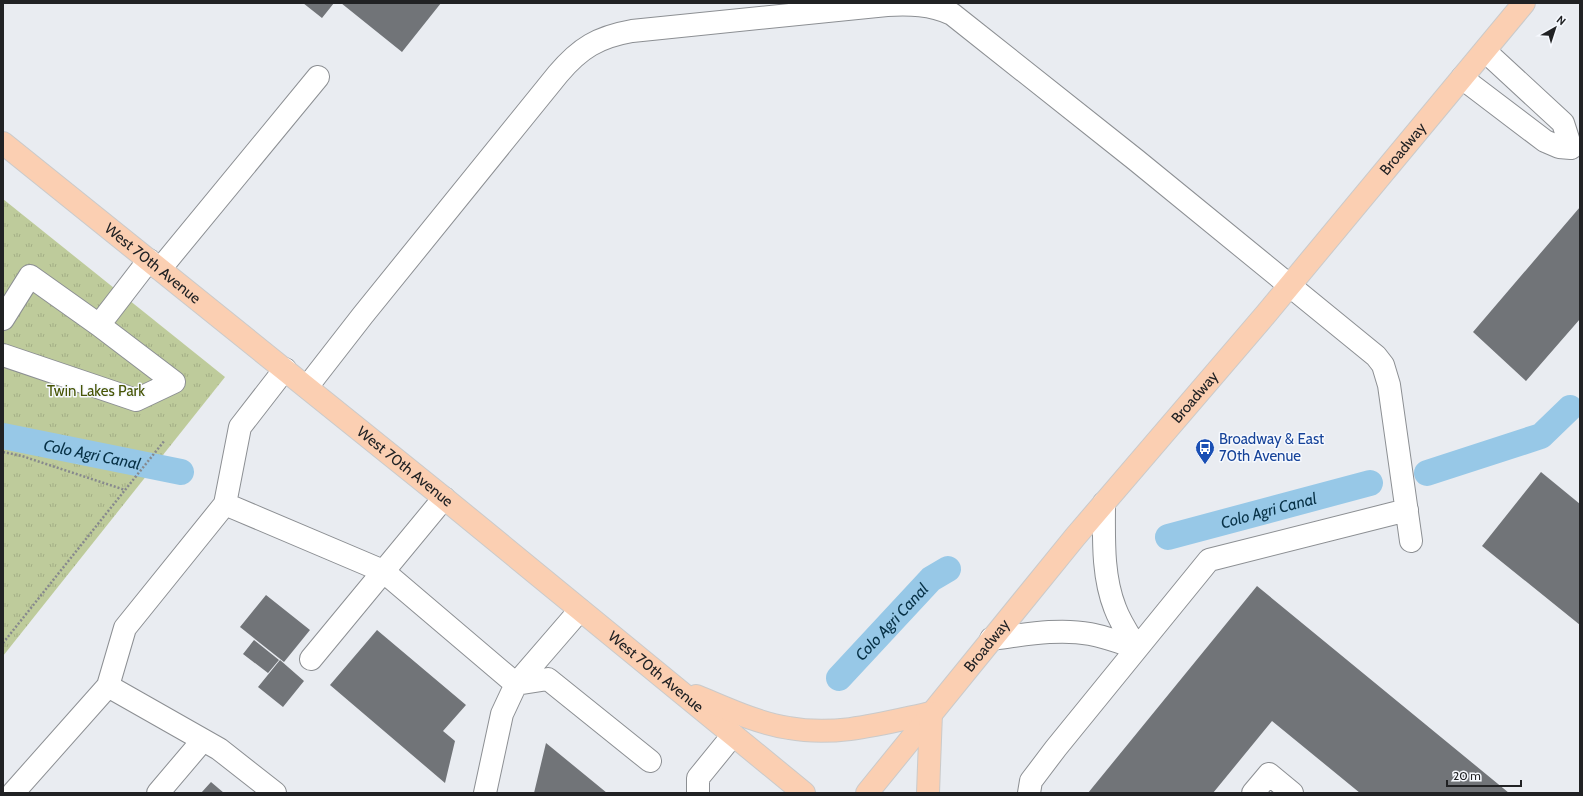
<svg xmlns="http://www.w3.org/2000/svg" width="1583" height="796" font-family="Cabin,sans-serif">
  <style>
    .grass { fill: url(#grass-tufts) }
    .lines { fill: none; stroke-linecap: round; stroke-linejoin: round }
    .canal { stroke: #97c8e7; stroke-width: 26 }
    .building { fill: #717478 }
    .minor-casing { stroke: #8c8f93; stroke-width: 24 }
    .major-casing { stroke: #cacaca; stroke-width: 24 }
    .path { stroke: #87898d; stroke-width: 2.5; stroke-dasharray: 2 2; stroke-linecap: butt }
    .minor { stroke: #fff; stroke-width: 22 }
    .major { stroke: #fbcfb2; stroke-width: 22 }
    .labels { text-anchor: middle; dominant-baseline: central; stroke-width: 3; stroke-linejoin: round; paint-order: stroke }
    .street-label { font-size: 15px; fill: #212224; stroke: #f6f9fe }
    .park-label { font-size: 15px; fill: #475506; stroke: #f6f9fe }
    .transit-label { font-size: 15px; fill: #164399; stroke: #f6f9fe; text-anchor: start }
    .water-label { font-size: 16px; font-style: italic; fill: #073146; stroke: #f6f9fe }
  </style>
  <defs>
    <pattern id="grass-tufts" width="24" height="20" patternUnits="userSpaceOnUse"><rect width="24" height="20" fill="#becb9b"/><path d="M3 7l-1-3M5 7V3M7 7l1-3M15 17l-1-3M17 17v-4M19 17l1-3" fill="none" stroke="#a3ae85"/></pattern>
  </defs>
  <rect width="100%" height="100%" fill="#e9ecf1"/>
  <path class="grass" d="M3,199L225,377L3,656Z"/>
  <g class="lines">
    <g class="canal">
      <path id="s1" d="M3,436L181,472"/>
      <path d="M1427,473L1541,436L1570,408"/>
      <path id="s2" d="M1168,537L1370,483"/>
      <path id="s3" d="M839,678L931,579L948,569"/>
    </g>
  </g>
  <path class="building" d="M303,3H334L322,18Z
    M341,3H441L402,52Z
    M1580,207V319L1526,381L1473,332Z
    M1541,472L1580,504V625L1482,546Z
    M1257,586L1509,793H1360L1272,721L1213,793H1088Z
    M266,595L310,630L284,662L240,627Z
    M377,630L466,705L443,731L455,741L445,783L330,685Z
    M254,640L279,660L268,673L243,654Z
    M280,660L304,681L283,707L258,687Z
    M546,743L607,793H534Z
    M211,782L224,793H201Z"/>
  <g class="lines">
    <defs>
      <path id="minor" d="M1485,51L1563,123L1571,148
        M1462,78L1545,141L1559,147L1571,148
        M160,269L318,77
        M3,319L30,276L99,325L174,382L136,400L3,355
        M99,325L149,260
        M307,387L363,315L558,74C580,48 598,37 632,31L887,5C910,4 930,4 952,14L1136,160L1376,356L1383,365L1389,385L1411,541
        M1104,503C1104,537 1102,575 1115,608C1120,622 1129,635 1137,648
        M225,504L240,427L285,369
        M991,639C1023,635 1058,628 1090,634C1106,637 1122,643 1137,648
        M311,659L444,498
        M516,684L548,679L650,761
        M516,684L580,610
        M108,686L125,628L225,504L383,571L516,684L502,714L485,793
        M13,793L108,686L219,749L275,793
        M158,793L203,740
        M698,793V778L733,735
        M1029,793L1031,781L1056,748L1209,560L1407,510
        M1253,793L1269,774L1292,793"/>
      <g id="major">
        <path id="s4" d="M3,143L444,498L804,793"/>
        <path d="M696,696C726,708 756,723 789,728C837,737 884,723 931,713"/>
        <path id="s5" d="M867,793L1075,537L1266,314L1524,3"/>
        <path d="M928,793L931,713"/>
      </g>
    </defs>
    <use href="#minor" class="minor-casing"/>
    <use href="#major" class="major-casing"/>
    <path class="path" d="M3,452L22,456L125,490L165,440
      M3,643L125,490"/>
    <use href="#minor" class="minor"/>
    <use href="#major" class="major"/>
  </g>
  <defs>
    <symbol id="bus-pin" viewBox="-11 -11 22 30"><path d="M0 17L-7.5 6A9.5 9.5 0 1 1 7.5 6Z" fill="#1a4fb4" stroke="#f6f9fe"/><path d="M-5-6H5V4H4V6H2V4H-2V6H-4V4H-5ZM-3.5-4V0h7V-4ZM-3.5 1.2v1.5H-2V1.2ZM2 1.2v1.5H3.5V1.2Z" fill="#fff"/></symbol>
  </defs>
  <g fill-rule="evenodd">
    <use href="#bus-pin" x="1194" y="437" width="22" height="30"/>
  </g>
  <g class="labels">
    <g class="street-label">
      <text stroke="none"><textPath href="#s5" startOffset="838">Broadway</textPath></text>
      <text stroke="none"><textPath href="#s4" startOffset="192">West 70th Avenue</textPath></text>
      <text stroke="none"><textPath href="#s5" startOffset="514">Broadway</textPath></text>
      <text stroke="none"><textPath href="#s4" startOffset="516">West 70th Avenue</textPath></text>
      <text stroke="none"><textPath href="#s5" startOffset="190">Broadway</textPath></text>
      <text stroke="none"><textPath href="#s4" startOffset="840">West 70th Avenue</textPath></text>
    </g>
    <g class="park-label">
      <text x="96" y="391">Twin Lakes Park</text>
    </g>
    <g class="transit-label">
      <text x="1219" y="439">Broadway &amp; East<tspan x="1219" dy="17">70th Avenue</tspan></text>
    </g>
    <g class="water-label">
      <text stroke="none"><textPath href="#s1" startOffset="91">Colo Agri Canal</textPath></text>
      <text stroke="none"><textPath href="#s2" startOffset="104">Colo Agri Canal</textPath></text>
      <text stroke="none"><textPath href="#s3" startOffset="77">Colo Agri Canal</textPath></text>
    </g>
  </g>
  <rect width="1583" height="796" fill="none" stroke="#212224" stroke-width="8"/>
  <g transform="translate(1555 28) rotate(39)" stroke="#f6f9fe" stroke-width="3" paint-order="stroke">
  <path d="M0-3L7 15L0 10L-7 15Z" fill="#212224"/>
  <text y="-6" font-size="11" font-weight="bold" text-anchor="middle" fill="#212224">N</text>
  </g>
  <path d="M1447 780v6h74v-6" fill="none" stroke="#212224" stroke-width="2"/>
  <text x="1453" y="780" font-size="12" fill="#212224" stroke="#f6f9fe" stroke-width="3" paint-order="stroke">20 m</text>
</svg>
